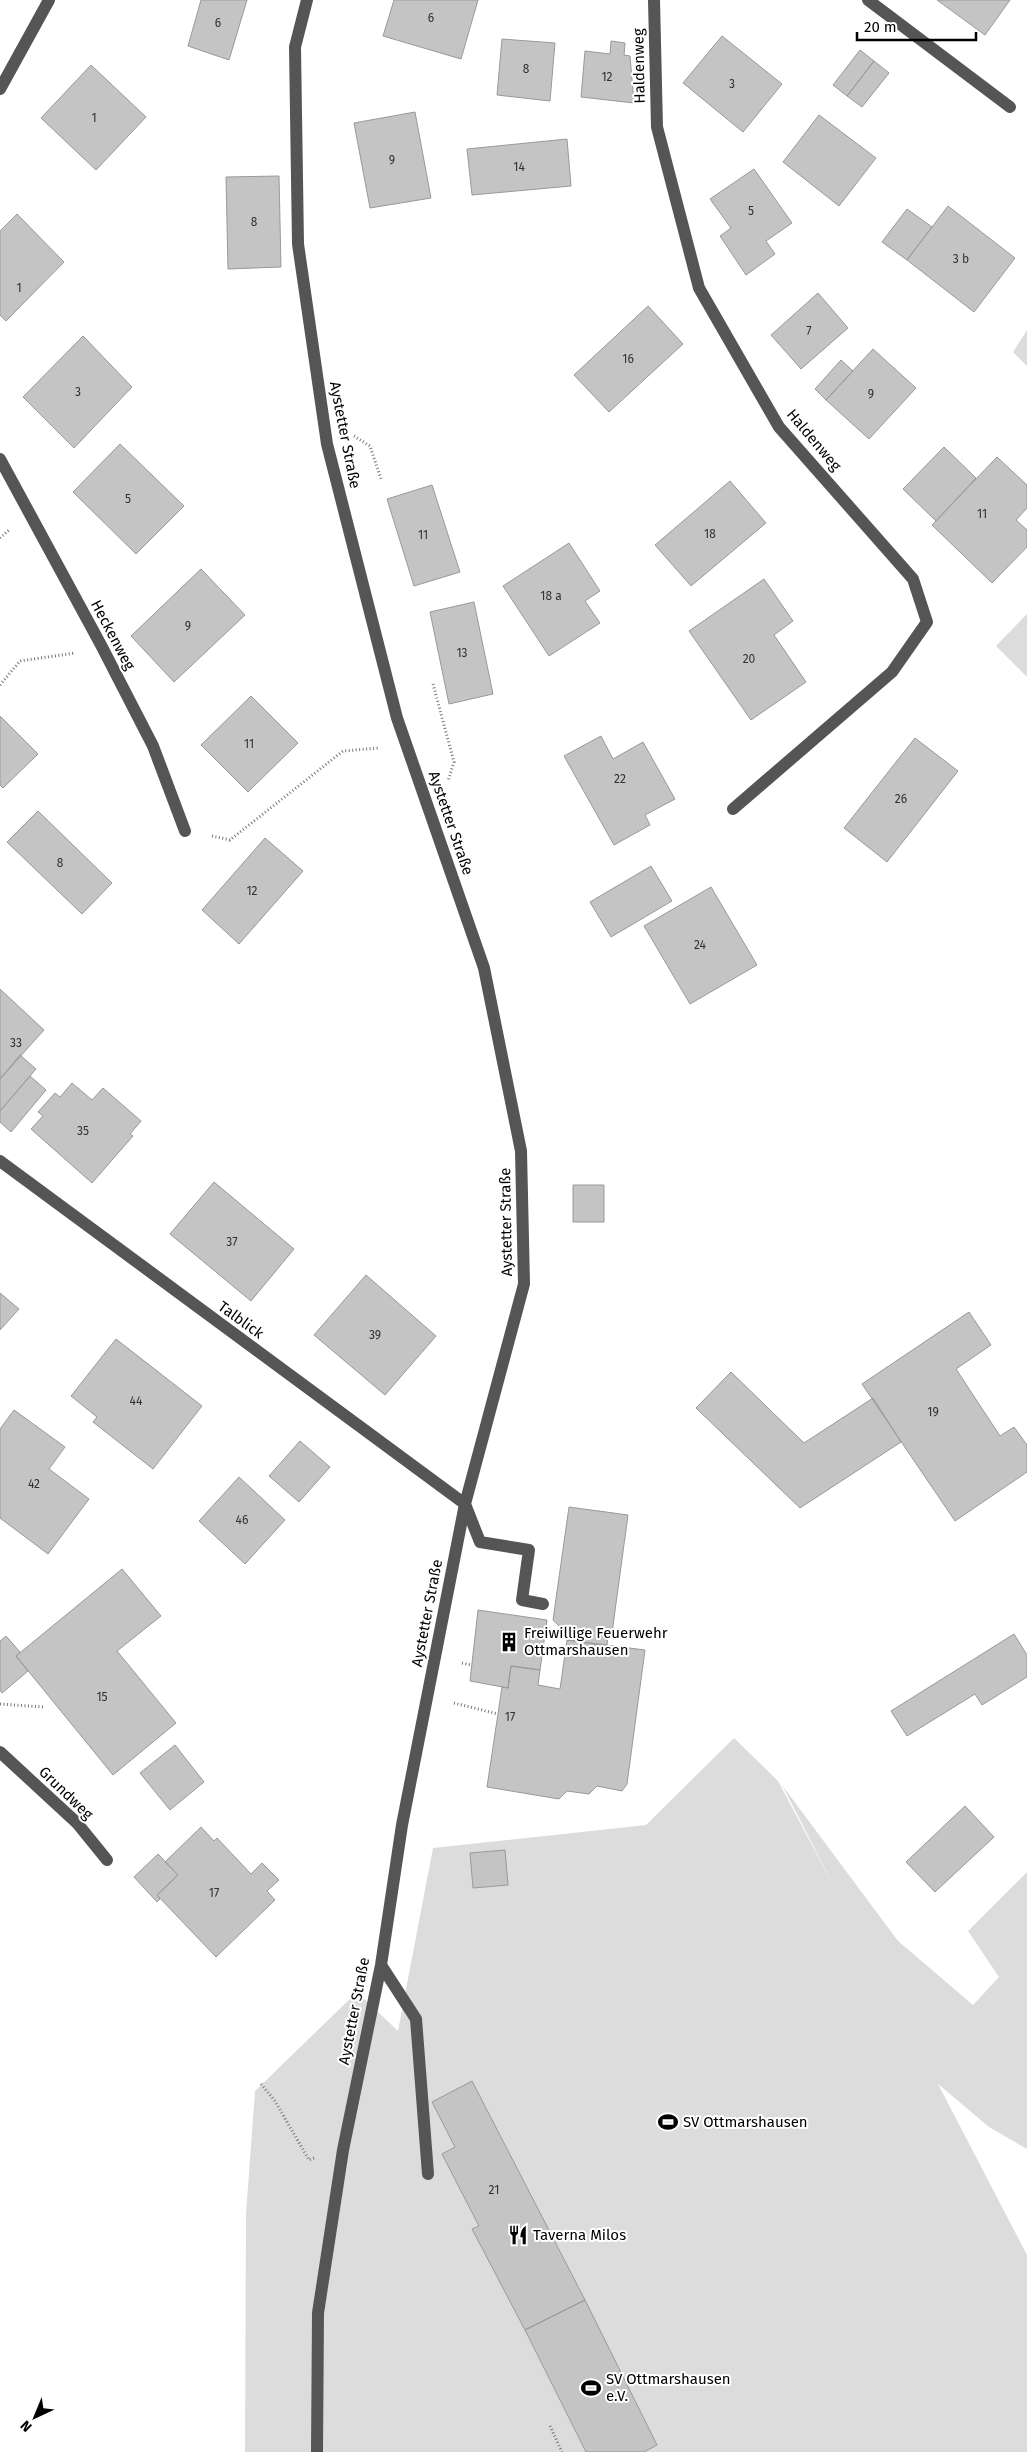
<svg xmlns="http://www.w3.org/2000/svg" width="1027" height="2452" font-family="'Fira Sans',sans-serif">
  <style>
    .green { fill: #dcdcdc }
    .building { fill: #c4c4c4; stroke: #999 }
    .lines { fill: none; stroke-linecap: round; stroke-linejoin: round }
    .path { stroke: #777; stroke-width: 3; stroke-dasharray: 1 2.5; stroke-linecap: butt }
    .minor { stroke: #555; stroke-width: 12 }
    .labels { text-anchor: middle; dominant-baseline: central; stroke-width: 4; stroke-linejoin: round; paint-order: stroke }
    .number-label { font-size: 12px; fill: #313131 }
    .street-label { font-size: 15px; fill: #000; stroke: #fff }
    .poi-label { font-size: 15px; fill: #000; stroke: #fff; text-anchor: start }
  </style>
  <rect width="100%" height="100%" fill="#fff"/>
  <path class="green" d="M1027,330V366L1013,352Z
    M1027,614V677L996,646Z
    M734,1738L778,1781L837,1892L782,1785L898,1941L973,2005L999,1977L968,1931L1027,1872V2149L989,2127L938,2084L1027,2255V2452H245L246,2214L255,2091L357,1992L398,2031L433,1848L646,1825Z"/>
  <path class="building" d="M201,0H247L229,60L188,46Z
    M394,0H478L461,59L383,36Z
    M937,0H1010L985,35Z
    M722,36L782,84L743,132L683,83Z
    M502,39L555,43L550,101L497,95Z
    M611,41L625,43L624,55L630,56L634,103L581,97L585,51L610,54Z
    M860,50L874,61L847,96L833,85Z
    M874,61L889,73L862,107L847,96Z
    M91,65L146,117L96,170L41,118Z
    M415,112L431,198L370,208L354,123Z
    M819,115L876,158L839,206L783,162Z
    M567,139L571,186L472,195L467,149Z
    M754,169L792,223L766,241L775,254L746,275L720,236L731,228L710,199Z
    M279,176L281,267L228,269L226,177Z
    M948,206L1015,258L974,312L907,260Z
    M907,209L932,227L907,260L882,242Z
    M17,214L64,262L6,321L0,315V231Z
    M818,293L848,328L801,369L771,335Z
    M648,306L683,344L609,412L574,375Z
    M83,336L132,387L74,448L23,397Z
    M873,349L916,388L869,439L826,400Z
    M841,360L853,371L826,400L815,389Z
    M120,444L184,506L136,554L73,492Z
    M944,447L976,478L936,521L903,489Z
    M997,457L1027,485V508L1016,520L1027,530V547L992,583L932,525Z
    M730,481L766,523L691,586L655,545Z
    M432,485L460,572L414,586L387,499Z
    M569,543L600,591L585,601L600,623L549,656L503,586Z
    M201,569L245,615L174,682L131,636Z
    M764,579L793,621L774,635L806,682L751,720L689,631Z
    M474,602L493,694L449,704L430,612Z
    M251,696L298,743L248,792L201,745Z
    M0,716L38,754L3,788L0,785Z
    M601,736L613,759L643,742L675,799L645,815L650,825L614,845L564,756Z
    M915,738L958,771L887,862L844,828Z
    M38,811L112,883L82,914L7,842Z
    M265,838L303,871L239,944L202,910Z
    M651,866L672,901L611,937L590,902Z
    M711,887L757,965L690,1004L644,926Z
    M0,989L44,1030L0,1079Z
    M20,1055L36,1069L0,1111V1079Z
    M30,1076L46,1090L11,1132L0,1122V1111Z
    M72,1083L92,1100L103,1088L141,1121L130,1134L133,1136L92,1183L31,1129L43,1116L38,1112L55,1093L60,1097Z
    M214,1182L294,1249L251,1301L170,1234Z
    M573,1185H604V1222H573Z
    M366,1275L436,1336L385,1395L314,1335Z
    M0,1293L19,1309L0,1330Z
    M969,1312L991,1345L956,1369L1000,1436L1014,1427L1027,1445V1472L955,1521L862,1384Z
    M116,1339L202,1406L153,1469L93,1422L97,1417L71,1396Z
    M731,1372L804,1443L873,1398L901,1442L800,1508L696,1408Z
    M14,1410L65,1447L49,1469L89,1499L48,1554L0,1518V1429Z
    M300,1441L330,1467L299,1502L269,1476Z
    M239,1477L285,1520L245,1564L199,1521Z
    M569,1507L628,1515L612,1633L608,1632L607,1646L567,1640L568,1627L559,1626L553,1620Z
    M122,1569L161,1616L117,1651L176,1723L113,1775L16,1656Z
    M478,1610L547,1620L540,1670L511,1666L508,1688L470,1681Z
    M1014,1634L1027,1655V1677L982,1705L975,1694L907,1736L891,1711Z
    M6,1636L20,1652L16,1656L28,1671L2,1693L0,1690V1641Z
    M567,1640L645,1650L627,1784L622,1791L597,1786L589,1794L567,1791L559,1799L487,1787L502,1687L508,1688L511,1666L540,1670L538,1685L560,1689Z
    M175,1745L204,1782L170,1810L140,1773Z
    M965,1806L994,1837L935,1892L906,1862Z
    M201,1827L214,1841L217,1838L251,1874L262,1863L279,1880L267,1891L275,1900L216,1957L157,1895L178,1875L165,1862Z
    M505,1850L508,1885L473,1888L470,1853Z
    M158,1854L178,1875L157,1895L160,1899L157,1902L134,1877Z
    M472,2081L585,2300L525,2330L472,2229L479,2226L442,2154L455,2147L432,2102Z
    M585,2300L657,2445L644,2452H586L525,2330Z"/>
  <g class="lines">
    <path class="path" d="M354,436L370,446L381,479
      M0,538L9,530
      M433,684L454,762L448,781
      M0,685L20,661L75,653
      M212,836L230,840L343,751L379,748
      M462,1663L471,1665
      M454,1703L498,1714
      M0,1704L44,1707
      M261,2084L275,2101L309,2160L314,2158
      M550,2426L562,2452"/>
    <path class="minor" d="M307,0L295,47L298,244L327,444L397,718L484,968L521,1151L524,1284L465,1504L402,1825L381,1965L343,2150L318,2313L317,2452
      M654,0L657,127L699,288L779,427L913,579L927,622L892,672L733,809
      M868,0L1010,107
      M0,89L49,0
      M0,459L101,645L153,746L185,831
      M0,1161L465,1504
      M465,1504L480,1542L529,1550L522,1600L543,1604
      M0,1752L77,1823L107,1860
      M381,1965L416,2019L428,2174"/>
  </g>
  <defs>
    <symbol id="building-bare" viewBox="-9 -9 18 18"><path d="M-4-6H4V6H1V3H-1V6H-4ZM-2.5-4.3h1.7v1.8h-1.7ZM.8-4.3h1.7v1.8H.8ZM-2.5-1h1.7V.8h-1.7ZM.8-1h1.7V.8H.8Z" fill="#000" stroke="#fff" stroke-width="2.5" paint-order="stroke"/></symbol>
    <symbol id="stadium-bare" viewBox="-9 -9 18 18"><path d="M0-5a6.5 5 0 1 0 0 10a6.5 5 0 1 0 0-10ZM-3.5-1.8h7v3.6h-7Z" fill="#000" stroke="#fff" stroke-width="2.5" paint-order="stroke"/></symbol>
    <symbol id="restaurant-bare" viewBox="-9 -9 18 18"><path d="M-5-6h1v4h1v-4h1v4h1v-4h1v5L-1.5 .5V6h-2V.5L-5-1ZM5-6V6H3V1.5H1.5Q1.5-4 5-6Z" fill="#000" stroke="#fff" stroke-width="2.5" paint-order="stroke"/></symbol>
  </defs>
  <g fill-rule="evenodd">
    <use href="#building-bare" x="495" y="1628" width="28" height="28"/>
    <use href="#stadium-bare" x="654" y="2108" width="28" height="28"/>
    <use href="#restaurant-bare" x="504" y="2221" width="28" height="28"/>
    <use href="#stadium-bare" x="577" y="2374" width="28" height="28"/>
  </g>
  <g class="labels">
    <g class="number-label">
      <text x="431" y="18">6</text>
      <text x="218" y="23">6</text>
      <text x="526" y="69">8</text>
      <text x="607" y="77">12</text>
      <text x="732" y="84">3</text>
      <text x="94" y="118">1</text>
      <text x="392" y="160">9</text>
      <text x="519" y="167">14</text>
      <text x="751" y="211">5</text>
      <text x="254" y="222">8</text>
      <text x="961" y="259">3 b</text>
      <text x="19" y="288">1</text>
      <text x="809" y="331">7</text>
      <text x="628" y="359">16</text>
      <text x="78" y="392">3</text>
      <text x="871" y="394">9</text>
      <text x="128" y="499">5</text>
      <text x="982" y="514">11</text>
      <text x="710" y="534">18</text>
      <text x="423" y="535">11</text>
      <text x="551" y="596">18 a</text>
      <text x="188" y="626">9</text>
      <text x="462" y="653">13</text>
      <text x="749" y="659">20</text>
      <text x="249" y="744">11</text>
      <text x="620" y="779">22</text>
      <text x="901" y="799">26</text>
      <text x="60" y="863">8</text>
      <text x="252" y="891">12</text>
      <text x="700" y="945">24</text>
      <text x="16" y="1043">33</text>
      <text x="83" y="1131">35</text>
      <text x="232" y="1242">37</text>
      <text x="375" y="1335">39</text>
      <text x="136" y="1401">44</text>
      <text x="933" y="1412">19</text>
      <text x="34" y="1484">42</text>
      <text x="242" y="1520">46</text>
      <text x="102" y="1697">15</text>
      <text x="510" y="1717">17</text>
      <text x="214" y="1893">17</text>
      <text x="494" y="2190">21</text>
    </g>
    <g class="street-label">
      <text transform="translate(639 66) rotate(-91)">Haldenweg</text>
      <text transform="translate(345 435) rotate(79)">Aystetter Straße</text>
      <text transform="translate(814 440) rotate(50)">Haldenweg</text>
      <text transform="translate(113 635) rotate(62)">Heckenweg</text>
      <text transform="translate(451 823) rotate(71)">Aystetter Straße</text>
      <text transform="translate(506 1222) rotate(-91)">Aystetter Straße</text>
      <text transform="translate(241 1320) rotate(36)">Talblick</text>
      <text transform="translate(427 1613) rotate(-79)">Aystetter Straße</text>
      <text transform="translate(66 1793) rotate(44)">Grundweg</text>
      <text transform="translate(354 2011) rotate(-79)">Aystetter Straße</text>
    </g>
    <g class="poi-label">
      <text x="524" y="1633">Freiwillige Feuerwehr<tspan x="524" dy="17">Ottmarshausen</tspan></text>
      <text x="683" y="2122">SV Ottmarshausen</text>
      <text x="533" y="2235">Taverna Milos</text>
      <text x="606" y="2379">SV Ottmarshausen<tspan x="606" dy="17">e.V.</tspan></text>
    </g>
  </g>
  <g transform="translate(35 2417) rotate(224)" stroke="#ffffff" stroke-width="4" paint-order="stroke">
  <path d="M0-4L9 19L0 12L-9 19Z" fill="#000000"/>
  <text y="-8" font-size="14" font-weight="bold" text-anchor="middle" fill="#000000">N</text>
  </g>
  <path d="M857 32v8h119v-8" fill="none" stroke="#000000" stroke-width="2.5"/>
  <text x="864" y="32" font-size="15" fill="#000000" stroke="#ffffff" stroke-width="4" paint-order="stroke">20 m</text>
</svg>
